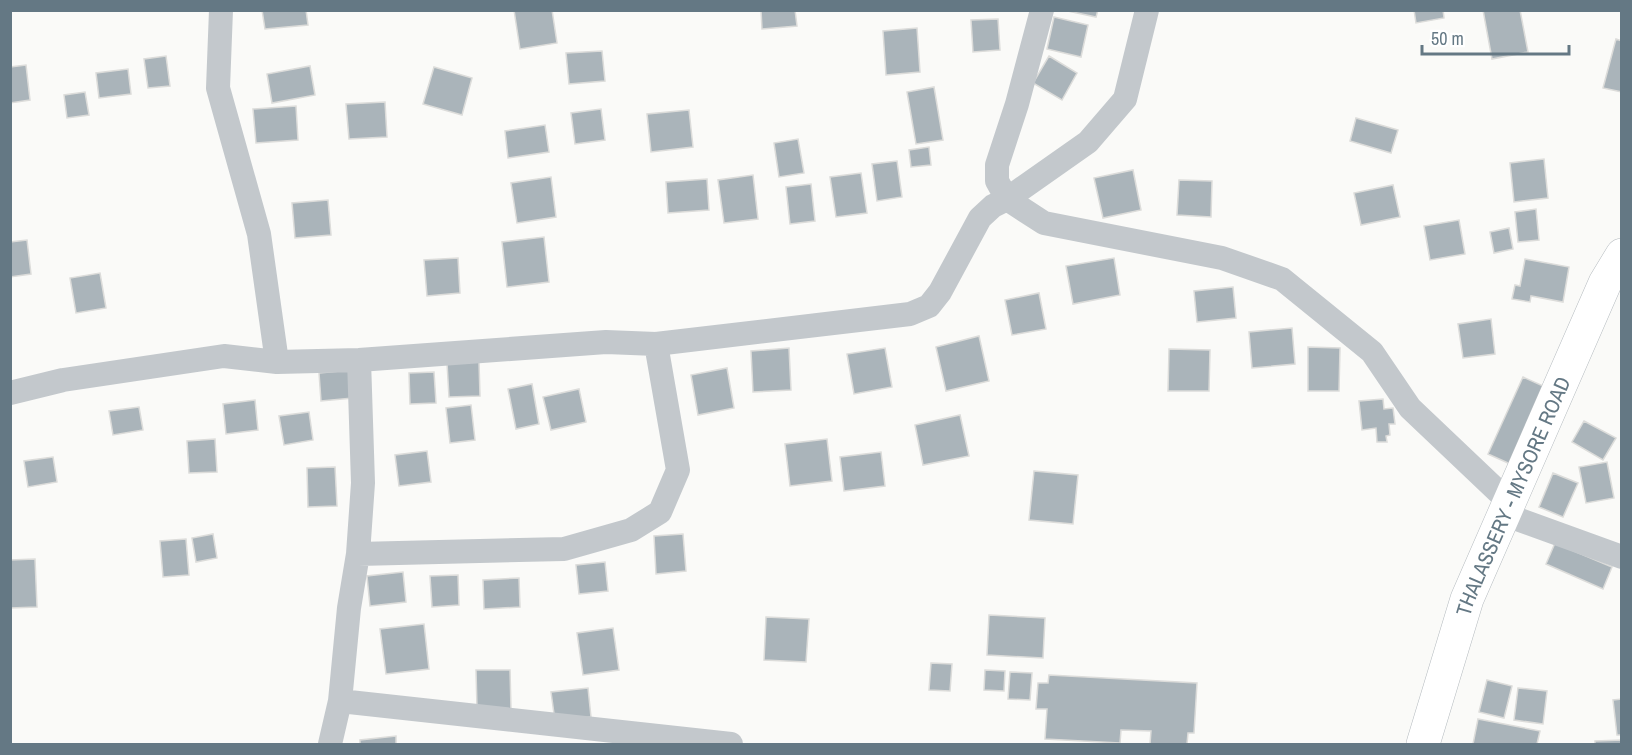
<svg xmlns="http://www.w3.org/2000/svg" width="1632" height="755" font-family="'Archivo Narrow',sans-serif">
  <style>
    .building { fill: #aab4ba; stroke: #dcdcda; stroke-width: 1.5 }
    .lines { fill: none; stroke-linecap: round; stroke-linejoin: round }
    .primary-casing { stroke: #b6bcc0; stroke-width: 34 }
    .street { stroke: #c3c8cc; stroke-width: 24 }
    .primary { stroke: #fff; stroke-width: 33 }
    .labels { text-anchor: middle; dominant-baseline: central; stroke-width: 6; stroke-linejoin: round; paint-order: stroke }
    .street-label { font-size: 21px; fill: #647884; stroke: #fff }
  </style>
  <rect width="100%" height="100%" fill="#fafaf8"/>
  <path class="building" d="M262,10H306L308,25L265,29Z
    M514,10H552L557,43L520,49Z
    M761,10H795L797,26L762,29Z
    M1063,10H1098L1096,17Z
    M1414,10H1443L1444,18L1416,23Z
    M1483,10H1520L1528,52L1492,59Z
    M1054,17L1088,25L1081,57L1047,49Z
    M998,19L1000,50L973,52L971,20Z
    M917,28L920,72L886,75L883,31Z
    M1616,39L1622,41V92L1603,88Z
    M602,51L605,81L569,84L566,53Z
    M166,56L170,86L148,88L144,59Z
    M1049,56L1077,73L1062,100L1033,83Z
    M26,65L30,100L10,103V67Z
    M310,66L315,95L272,103L267,74Z
    M434,67L472,78L462,115L423,104Z
    M128,69L131,94L99,98L96,73Z
    M934,87L943,140L916,144L907,92Z
    M85,92L89,115L67,118L64,95Z
    M385,102L387,137L349,139L346,104Z
    M296,106L298,140L256,143L253,109Z
    M601,109L605,140L575,144L571,113Z
    M689,110L693,147L651,152L647,114Z
    M1356,118L1398,130L1391,153L1350,141Z
    M545,125L549,152L508,158L505,131Z
    M798,139L804,173L779,177L774,143Z
    M929,147L931,165L911,167L909,150Z
    M1544,159L1548,198L1514,202L1510,163Z
    M897,161L902,197L877,201L872,164Z
    M1133,170L1141,210L1103,218L1094,178Z
    M861,173L867,213L836,217L830,177Z
    M753,175L758,219L724,223L718,180Z
    M551,177L556,217L517,223L511,183Z
    M707,179L709,210L668,213L666,182Z
    M1179,180L1212,181L1211,217L1177,215Z
    M811,184L815,221L790,224L786,187Z
    M1393,185L1400,217L1361,225L1354,193Z
    M328,200L331,235L295,238L292,203Z
    M1536,209L1539,240L1518,242L1515,212Z
    M1459,220L1465,254L1430,260L1424,226Z
    M1509,228L1513,249L1494,253L1490,232Z
    M544,237L549,282L507,287L502,242Z
    M27,240L31,274L10,277V242Z
    M458,258L460,293L427,296L424,260Z
    M1114,258L1120,295L1073,304L1066,266Z
    M1525,259L1569,267L1563,302L1531,296L1530,302L1512,299L1515,285L1520,286Z
    M100,273L106,308L76,313L70,278Z
    M1233,287L1236,318L1197,322L1194,291Z
    M1039,293L1046,329L1012,335L1005,300Z
    M1491,319L1495,354L1463,358L1458,324Z
    M1292,328L1295,364L1252,368L1249,332Z
    M979,336L989,381L946,391L936,347Z
    M1308,347L1340,348L1339,391H1308Z
    M789,348L791,390L753,392L751,351Z
    M885,348L892,387L854,394L847,354Z
    M1169,349L1210,350L1209,391H1168Z
    M479,362L480,396L449,397L447,363Z
    M727,368L734,408L698,415L691,375Z
    M351,370L353,398L321,401L319,373Z
    M434,372L436,403L410,404L409,373Z
    M1523,377L1552,390L1517,467L1488,454Z
    M532,384L539,424L516,429L508,389Z
    M579,389L586,422L551,430L543,397Z
    M1383,399L1384,409L1393,408L1395,424H1389L1390,435L1386,436L1387,442H1377L1376,428L1362,430L1359,401Z
    M255,400L258,430L226,434L223,404Z
    M471,405L475,440L450,443L446,408Z
    M139,407L143,430L113,435L109,411Z
    M309,412L313,440L284,445L279,416Z
    M960,415L969,456L923,465L915,425Z
    M1584,421L1616,438L1603,460L1572,442Z
    M215,439L217,472L189,473L187,441Z
    M827,439L832,481L790,486L785,444Z
    M427,451L431,482L399,486L395,455Z
    M881,452L885,486L844,491L840,457Z
    M53,457L57,482L28,487L24,461Z
    M1607,462L1614,498L1586,503L1579,467Z
    M335,467L337,506L308,507L307,468Z
    M1034,471L1078,475L1073,524L1029,520Z
    M1553,473L1578,483L1563,517L1539,507Z
    M213,534L217,558L196,562L192,538Z
    M683,534L686,571L656,574L654,536Z
    M186,539L189,575L163,577L160,541Z
    M1555,543L1612,567L1603,589L1546,564Z
    M35,559L37,607L10,608V560Z
    M605,562L608,591L579,594L576,565Z
    M403,572L406,602L370,606L367,576Z
    M458,575L459,605L432,607L430,576Z
    M519,578L520,607L484,609L483,580Z
    M989,615L1045,618L1043,658L987,655Z
    M766,617L809,619L806,662L764,660Z
    M424,624L429,669L386,674L380,629Z
    M613,628L619,670L583,675L577,633Z
    M931,663L952,664L950,691L929,690Z
    M476,670H510L511,709H477Z
    M985,670L1005,671L1004,691L984,690Z
    M1010,672L1032,673L1030,700L1008,699Z
    M1049,675L1197,683L1194,733H1188L1187,744H1150L1151,731L1121,730L1120,743L1045,739L1047,709H1036L1038,683H1048Z
    M1487,680L1512,686L1504,718L1479,712Z
    M588,688L591,717L555,721L551,692Z
    M1518,688L1547,691L1543,724L1514,720Z
    M1622,699V735H1617L1613,700Z
    M1478,719L1540,731L1537,744H1473Z
    M396,736V744H360V740Z
    M1622,740V744H1595V741Z"/>
  <g class="lines">
    <defs>
      <g id="primary">
        <path id="s1" d="M1423,744L1467,599L1605,283L1622,255"/>
      </g>
    </defs>
    <use href="#primary" class="primary-casing"/>
    <path class="street" d="M221,10L218,88L259,234L277,362
      M1147,10L1125,99L1088,142L1007,199L1044,223L1222,258L1282,279L1372,352L1410,408L1509,502
      M10,393L63,380L224,356L277,362L359,360L606,342L656,344L910,314L929,306L940,292L980,218L993,206L1007,199L997,181V165L1017,104L1042,10
      M1503,514L1622,557
      M358,554L564,549L631,530L660,512L678,470L656,344
      M340,701L731,744
      M330,744L340,701L349,608L358,554L363,483L359,360"/>
    <use href="#primary" class="primary"/>
  </g>
  <g class="labels">
    <g class="street-label">
      <text stroke="none"><textPath href="#s1" startOffset="264">THALASSERY - MYSORE ROAD</textPath></text>
    </g>
  </g>
  <rect width="1632" height="755" fill="none" stroke="#647884" stroke-width="24"/>
  <path d="M1422 45v9h147v-9" fill="none" stroke="#647884" stroke-width="3"/>
  <text x="1431" y="45" font-size="18" fill="#647884" stroke="#ffffff" stroke-width="4.5" paint-order="stroke">50 m</text>
</svg>
